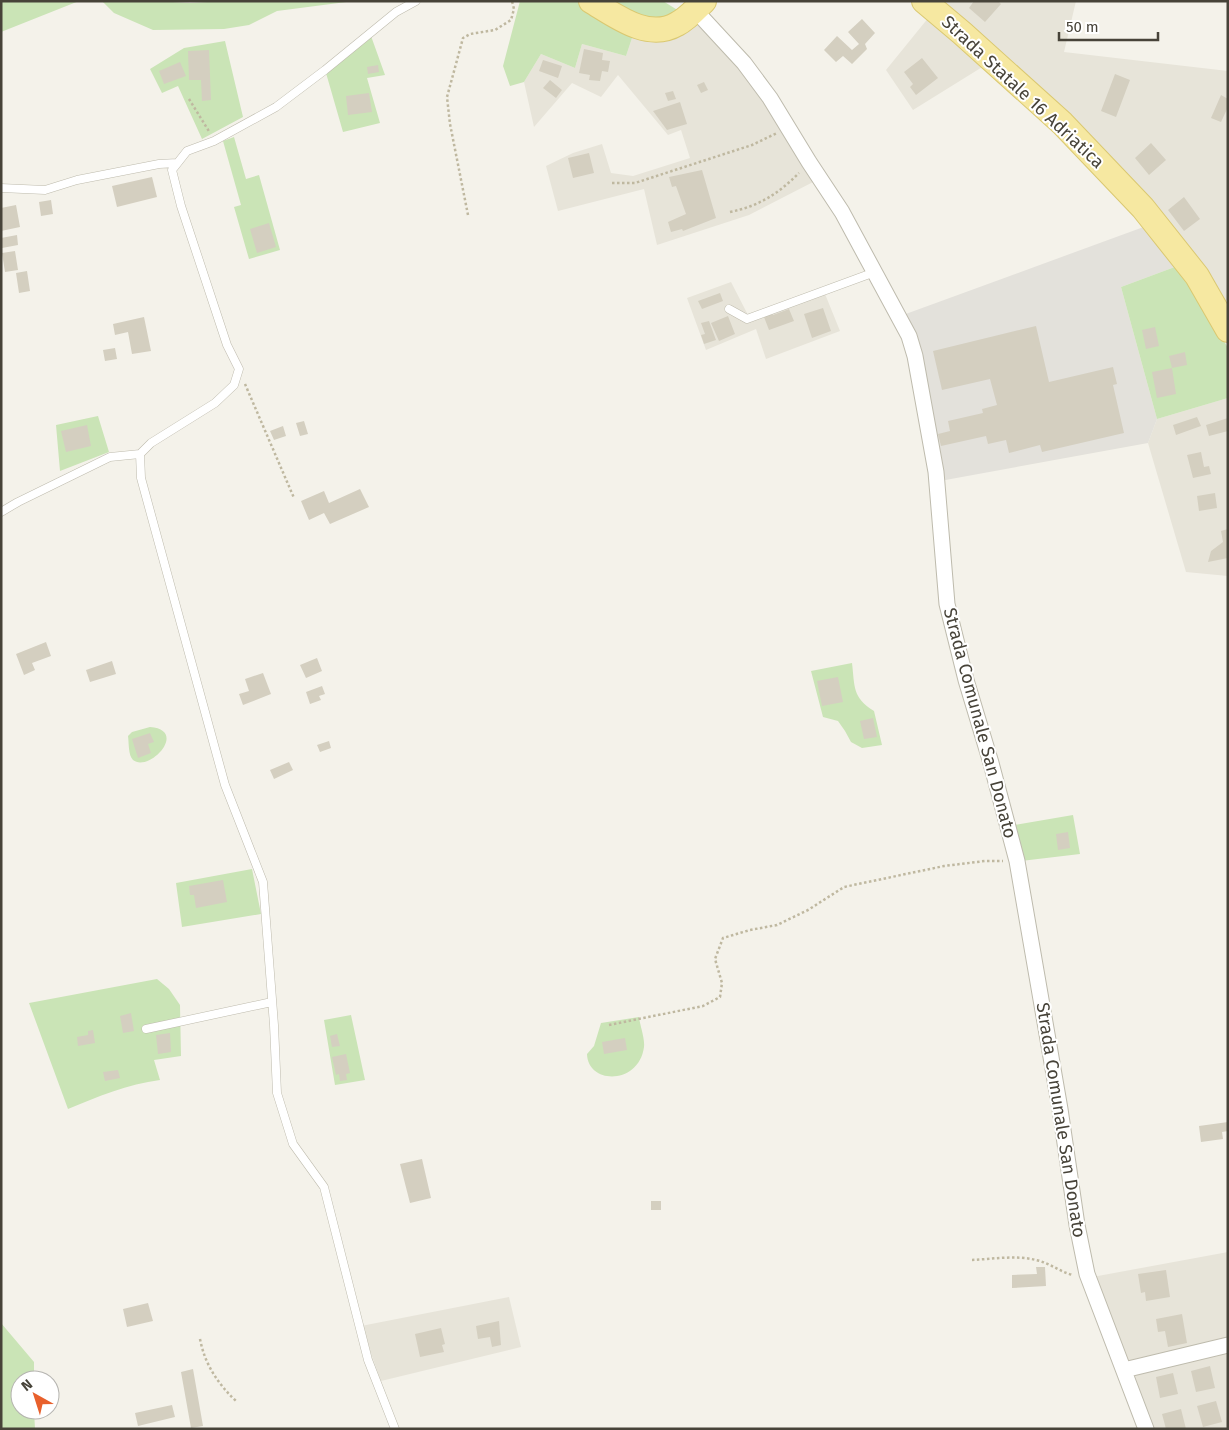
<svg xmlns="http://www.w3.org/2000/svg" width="1229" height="1430" font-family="'Fira Sans',sans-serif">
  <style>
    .residential { fill: #e7e4d9 }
    .industrial { fill: #e3e1db }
    .green { fill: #cae4b6 }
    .building { fill: #d4cfc0 }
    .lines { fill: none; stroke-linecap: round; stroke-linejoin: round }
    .service-casing { stroke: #bebbad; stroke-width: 9 }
    .minor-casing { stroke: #bebbad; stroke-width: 17 }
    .primary-casing { stroke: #dac871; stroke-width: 26 }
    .path { stroke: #bfb8a0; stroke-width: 2.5; stroke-dasharray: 2.5 2.5; stroke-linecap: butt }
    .service { stroke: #fff; stroke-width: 8 }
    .minor { stroke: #fff; stroke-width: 15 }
    .primary { stroke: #f6e8a1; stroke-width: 24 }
    .labels { text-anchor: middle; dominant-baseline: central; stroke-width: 4; stroke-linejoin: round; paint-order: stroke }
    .street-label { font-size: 18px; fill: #474339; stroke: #fff }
  </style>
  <rect width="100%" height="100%" fill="#f4f2ea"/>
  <path class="residential" d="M942,1H1076L1064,52L1228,71V298L1222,308L1000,56L913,110L886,70Z
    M698,17L752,77L817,180L749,215L657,245L644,189L558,211L546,166L573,153L602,144L611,173L633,176L690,158L681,130L668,135L618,75L601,97L572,83L534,127L524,82L541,54L575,68L582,44L626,56L633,35Z
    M731,282L748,315L823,289L840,331L766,359L756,329L706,350L687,298Z
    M1228,398V576L1186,572L1148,443L1157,419Z
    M1228,1252V1429H1140L1087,1278Z
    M509,1297L521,1347L381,1381L361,1326Z"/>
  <path class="industrial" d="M1149,225L1180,265L1121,287L1157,419L1148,443L940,481L903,315Z"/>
  <path class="green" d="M1,1H79L1,32Z
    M102,1H155L190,3L225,1H354L277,11L249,25L224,29L153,30L114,13Z
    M520,1H576L633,35L626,56L582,44L575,68L541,54L524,82L510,86L503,66Z
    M609,1H663L679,11L653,21Z
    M371,36L385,75L367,78L380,123L343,132L326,73Z
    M225,41L243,117L202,139L178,86L162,93L150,69L184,48Z
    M234,137L246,179L259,175L280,250L249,259L234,207L241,205L223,141Z
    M1180,265L1228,348V398L1157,419L1121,287Z
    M98,416L109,452L60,471L56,425Z
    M852,663C855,687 852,697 874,711L882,745L862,748L851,742L845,731L838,721L823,717L811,671Z
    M150,727C189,730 149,773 133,760C128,755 129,743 128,736L132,732Z
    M1073,815L1080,854L1021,861L1014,825Z
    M252,869L261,914L182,927L176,883Z
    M157,979L169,989L180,1005L181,1056L154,1060L160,1080C128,1084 97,1097 68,1109L29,1003Z
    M351,1015L365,1080L335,1085L324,1020Z
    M639,1017C640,1026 645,1038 644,1047C639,1085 588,1085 587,1054L594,1046L601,1023Z
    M1,1323L34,1362V1380H20V1410H34L35,1429H1Z"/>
  <path class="building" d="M974,1H998L1001,4L985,22L969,8Z
    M862,19L875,33L865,44L867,49L852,64L843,56L836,62L824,50L837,36L852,50L859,44L848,32Z
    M584,49L603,53L602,60L610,61L608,72L602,71L600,81L589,80L590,75L579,73Z
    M209,50L211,100L202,101L201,80H189L188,51Z
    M922,58L938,78L916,95L910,87L913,84L904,72Z
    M543,60L562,66L558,78L539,71Z
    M180,62L186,76L164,84L159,71Z
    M378,65L379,72L368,74L367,67Z
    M1115,74L1130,80L1116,117L1101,111Z
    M550,80L562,90L556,98L543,88Z
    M704,82L708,90L701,93L697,85Z
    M673,91L676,99L668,101L665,93Z
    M369,93L372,112L348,115L346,96Z
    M1221,95L1228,99V107L1221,122L1211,118Z
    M680,102L687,124L667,130L653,111Z
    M1151,143L1166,160L1149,175L1135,158Z
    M589,153L594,173L573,178L568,158Z
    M702,170L716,218L683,231L682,229L671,232L668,222L686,214L676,186L672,187L669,177Z
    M152,177L157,197L117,207L112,186Z
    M1184,197L1200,219L1184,231L1168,210Z
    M51,200L53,214L41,216L39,202Z
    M16,205L20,227L1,231V208Z
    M269,223L276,247L257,253L250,229Z
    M17,235L18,245L2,248L1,238Z
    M15,251L18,270L5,272L2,253Z
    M27,271L30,291L19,293L16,273Z
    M720,293L723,301L702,309L698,301Z
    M823,308L831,331L812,338L804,314Z
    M789,309L794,321L769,330L764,317L772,314L773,315Z
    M728,316L735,334L719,341L711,323Z
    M144,317L151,351L132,354L128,332L115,335L113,324Z
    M709,321L716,340L704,344L701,335L705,334L701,323Z
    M1036,326L1049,382L1113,367L1117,384L1113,385L1124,433L1042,452L1040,445L1009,453L1006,440L988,444L986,436L941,446L938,434L950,431L948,421L983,413L982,409L997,405L990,379L942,390L933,351Z
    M1155,327L1159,346L1146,349L1142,330Z
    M115,348L117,359L105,361L103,350Z
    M1185,352L1187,365L1172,368L1169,356Z
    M1172,368L1176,394L1157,398L1152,372Z
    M1197,417L1201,426L1176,435L1173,425Z
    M1228,418V431L1209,436L1206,425Z
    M304,421L308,434L300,436L296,423Z
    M87,425L91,446L66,452L61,431Z
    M283,426L286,436L274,440L270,431Z
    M1201,452L1204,467L1209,466L1211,474L1193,478L1187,455Z
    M360,489L369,507L330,524L324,513L309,520L301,501L324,491L329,503Z
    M1215,493L1217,508L1199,511L1197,496Z
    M1228,529V558L1208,562L1211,551L1223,542L1221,531Z
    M46,642L51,656L32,663L35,670L24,675L16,654Z
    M317,658L322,671L306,678L300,665Z
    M112,661L116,674L90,682L86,670Z
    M263,673L271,694L243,705L239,694L249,691L245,679Z
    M838,677L843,702L822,706L817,681Z
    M322,686L325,694L319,696L321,700L310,704L306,692Z
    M873,718L877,737L864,739L860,721Z
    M150,733L154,742L148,744L151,753L138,758L132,739Z
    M329,741L331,748L320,752L317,745Z
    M289,762L293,770L274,779L270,770Z
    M1068,832L1070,848L1058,850L1056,834Z
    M223,880L227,902L196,908L194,895H190L189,886Z
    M131,1013L134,1031L123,1033L120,1016Z
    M93,1030L95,1043L78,1046L77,1037L88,1035V1031Z
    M170,1033L171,1052L158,1054L156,1035Z
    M337,1034L340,1046L332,1047L330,1036Z
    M625,1038L627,1050L604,1054L602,1042Z
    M346,1054L350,1073L346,1074L347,1080L340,1081L339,1074L336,1075L332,1057Z
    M118,1070L120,1078L105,1081L103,1072Z
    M1228,1122V1131L1222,1132L1223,1139L1201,1142L1199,1126Z
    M422,1159L431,1198L410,1203L400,1164Z
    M651,1201H661V1210H651Z
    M1036,1267H1045L1046,1286L1012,1288V1275L1037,1274Z
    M1166,1270L1170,1297L1146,1301L1145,1292L1141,1293L1138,1274Z
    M148,1303L153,1321L127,1327L123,1309Z
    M1182,1314L1187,1343L1168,1347L1165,1331L1158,1332L1156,1319Z
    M499,1321L501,1345L492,1347L490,1337L478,1339L476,1326Z
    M441,1328L445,1344L442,1345L444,1352L420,1357L415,1334Z
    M1210,1366L1215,1388L1196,1392L1191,1371Z
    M193,1369L203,1426L191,1428L181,1372Z
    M1173,1373L1178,1394L1160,1398L1156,1377Z
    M1216,1401L1222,1422L1203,1427L1197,1406Z
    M172,1405L175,1417L138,1426L135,1413Z
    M1181,1409L1186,1429H1166L1162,1414Z"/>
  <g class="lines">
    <defs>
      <path id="service" d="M1,188L45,190L77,180L159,164L177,163
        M729,309L747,319L875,272
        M1,512L18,502L110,457L140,454
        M146,1029L272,1002
        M395,1429L368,1360L324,1187L293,1144L277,1093L274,1025L263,882L225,785L141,478L140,454L151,443L215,403L234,385L239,369L227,345L181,206L172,170L187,151L214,141L276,107L325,70L396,12L416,1"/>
      <path id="minor" d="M695,10L744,63L770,98L809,162L842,212L909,336L915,356L936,472L947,604L966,680L991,763L1017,861L1060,1109L1077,1225L1087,1274L1146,1429
        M1124,1370L1228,1345"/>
      <path id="primary" d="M591,1C616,16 648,41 677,24C687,19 696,9 704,1
        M924,1L962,33L1062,123L1143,208L1197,276L1228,330"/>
    </defs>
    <use href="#service" class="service-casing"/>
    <use href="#minor" class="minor-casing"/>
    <use href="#primary" class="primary-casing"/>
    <path class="path" d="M189,99L210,133
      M612,183H635L752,145L777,133
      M730,212C759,206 778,194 799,173
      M468,215L450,124L447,97L463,38L470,34L495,30L511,20L514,9L512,1
      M245,384L294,498
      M609,1025L703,1006L720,997L722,983L715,959L723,938L750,930L777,925L808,910L844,887L944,866L985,861H1003
      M972,1260C992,1259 1016,1255 1036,1260C1050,1263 1060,1272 1073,1275
      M200,1339C205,1365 218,1384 237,1402"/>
    <use href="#service" class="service"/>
    <use href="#minor" class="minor"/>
    <use href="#primary" class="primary"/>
  </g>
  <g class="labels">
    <g class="street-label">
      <text transform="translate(1023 92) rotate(43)">Strada Statale 16 Adriatica</text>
      <text transform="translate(980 723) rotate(75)">Strada Comunale San Donato</text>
      <text transform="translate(1061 1120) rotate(81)">Strada Comunale San Donato</text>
    </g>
  </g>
  <rect width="1229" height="1430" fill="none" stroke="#474339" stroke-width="5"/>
  <g transform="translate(35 1395) rotate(321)"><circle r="24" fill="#ffffff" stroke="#b5b4b0"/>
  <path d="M0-4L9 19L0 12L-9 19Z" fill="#e8602c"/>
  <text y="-8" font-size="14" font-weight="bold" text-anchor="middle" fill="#474339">N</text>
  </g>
  <path d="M1059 32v8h99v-8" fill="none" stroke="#474339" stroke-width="2.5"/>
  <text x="1066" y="32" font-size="15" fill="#474339" stroke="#ffffff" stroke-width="4" paint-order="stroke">50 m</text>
</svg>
